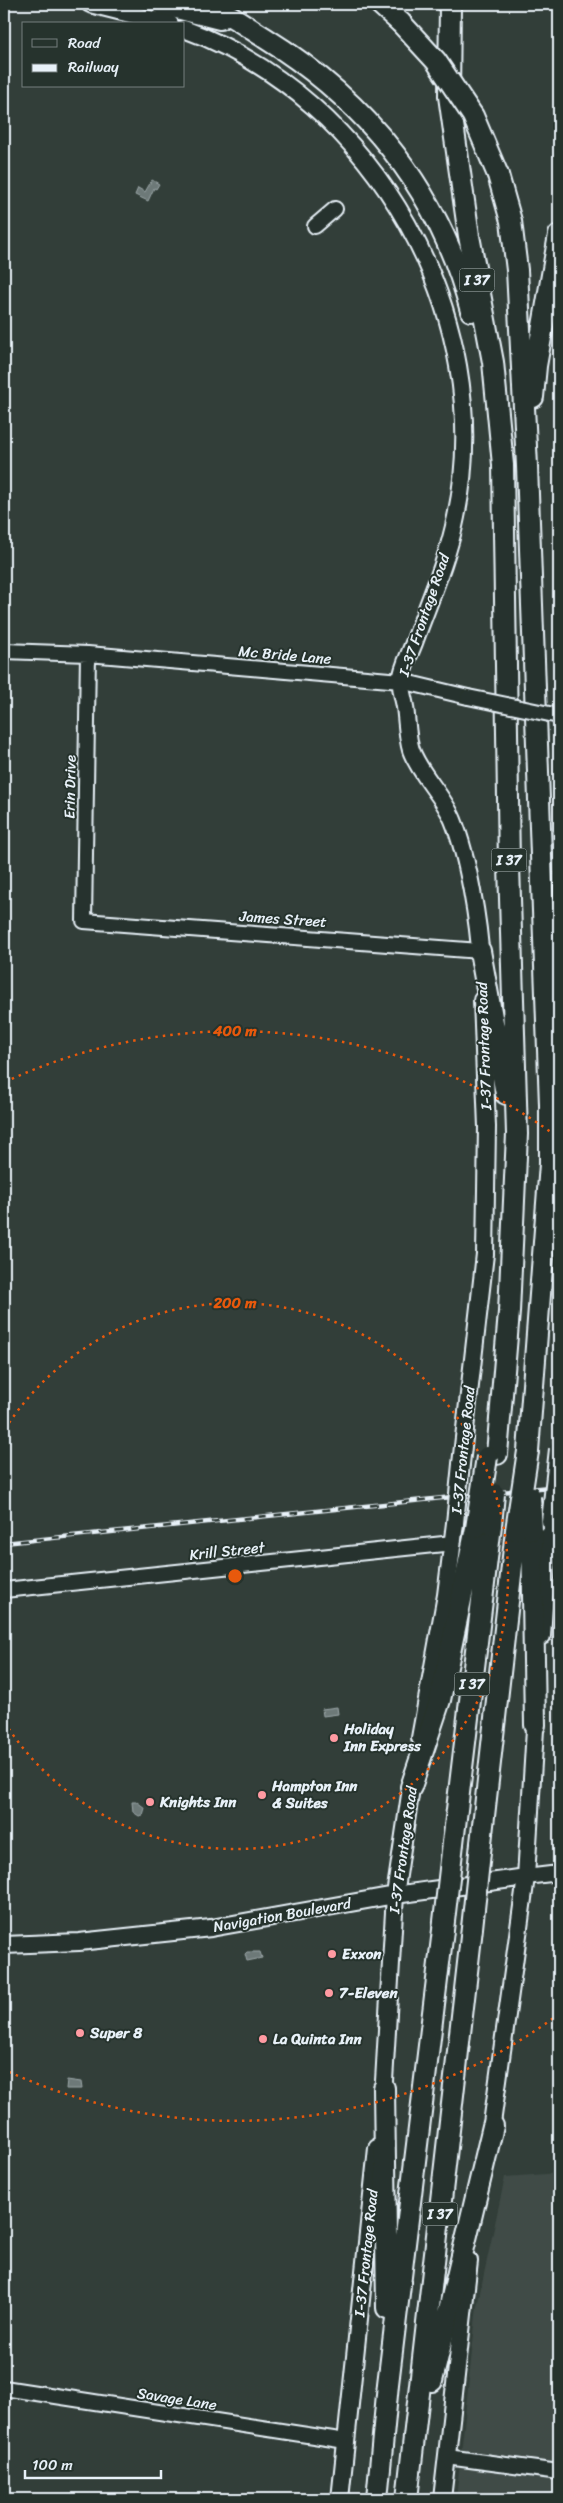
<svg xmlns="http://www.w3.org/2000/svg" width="563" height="2503" font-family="Sriracha,sans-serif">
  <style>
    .built { fill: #3f4b46 }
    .water { fill: #6d7978; stroke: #9ea9ab }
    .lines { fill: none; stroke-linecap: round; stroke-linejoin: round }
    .minor-casing { stroke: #e8f1f8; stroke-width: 18 }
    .major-casing { stroke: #e8f1f8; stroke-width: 20 }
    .highway-casing { stroke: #e8f1f8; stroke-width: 24 }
    .minor { stroke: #26332d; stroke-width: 14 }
    .major { stroke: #26332d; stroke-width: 16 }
    .highway { stroke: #26332d; stroke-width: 20 }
    .rail-casing { stroke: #e8f1f8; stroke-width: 4.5 }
    .rail { stroke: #26332d; stroke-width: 2.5; stroke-dasharray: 8; stroke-linecap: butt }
    .minor-bridge-casing { stroke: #e8f1f8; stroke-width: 18; stroke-linecap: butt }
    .major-bridge-casing { stroke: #e8f1f8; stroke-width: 20; stroke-linecap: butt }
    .highway-bridge-casing { stroke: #e8f1f8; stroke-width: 24; stroke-linecap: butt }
    .minor-bridge { stroke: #26332d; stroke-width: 14 }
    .major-bridge { stroke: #26332d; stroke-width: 16 }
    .highway-bridge { stroke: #26332d; stroke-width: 20 }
    .ring { fill: none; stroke: #e8590c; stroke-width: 2.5; stroke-dasharray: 2.5 5 }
    .poi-dot { fill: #ff9aa2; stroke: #26332d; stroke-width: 2 }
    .labels { text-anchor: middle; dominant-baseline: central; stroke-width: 4; stroke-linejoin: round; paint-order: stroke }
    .shield { fill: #26332d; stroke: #aeb8bb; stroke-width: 1 }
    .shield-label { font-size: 14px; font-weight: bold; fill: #e8f1f8 }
    .street-label { font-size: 15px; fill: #e8f1f8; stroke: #26332d }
    .poi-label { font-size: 15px; font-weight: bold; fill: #e8f1f8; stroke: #26332d; text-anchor: start }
    .centre { fill: #e8590c; stroke: #26332d; stroke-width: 2.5 }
    .ring-label { font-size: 15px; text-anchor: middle; font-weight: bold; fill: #e8590c; stroke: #26332d; stroke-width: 4; stroke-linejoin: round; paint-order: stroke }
  </style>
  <rect width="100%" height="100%" fill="#323e39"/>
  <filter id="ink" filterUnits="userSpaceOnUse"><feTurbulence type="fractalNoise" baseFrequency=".02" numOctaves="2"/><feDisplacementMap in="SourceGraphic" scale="10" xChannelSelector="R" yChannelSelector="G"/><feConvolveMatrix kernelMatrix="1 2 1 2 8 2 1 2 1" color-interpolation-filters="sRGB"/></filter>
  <g filter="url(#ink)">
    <path class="built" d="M559,2173V2499H456L477,2306L505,2177Z"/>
    <path class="water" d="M152,180L159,184L156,189L154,188L148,201L135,195L138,188L145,192Z
      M337,1707L338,1714L323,1716L322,1709Z
      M132,1802H137L145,1808L143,1815L139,1816L133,1812Z
      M247,1952H260L262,1958L247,1961L245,1954Z
      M67,2080L81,2082L82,2089H66Z"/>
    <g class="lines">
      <defs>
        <path id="minor" d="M315,226L335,209
          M4,651L88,654L401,681L468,697
          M88,654L84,921L480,951
          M4,1590L453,1543
          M526,1877L559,1873
          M4,2388L346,2441
          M447,2457L559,2472"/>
        <path id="major" d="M90,4L170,24
          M184,29C375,98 498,317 456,517C448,558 430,599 415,640C411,652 402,667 401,681C400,689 404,699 405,707C407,721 407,737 411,750C420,775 443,795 453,820C468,857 479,923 481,963
          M461,1464L485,1254L487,1127L482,1000
          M542,1636L550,1521
          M420,1738L446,1595L455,1523
          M4,1945L79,1942L211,1928L395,1895L526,1877
          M383,2098L395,1895L413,1775
          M490,2138L526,1877L536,1713
          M340,2499L377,2148
          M442,2499L469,2261"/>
        <path id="highway" d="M161,4L220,19
          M206,4C226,11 246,26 265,38C368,102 440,193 471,311
          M380,4L401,23
          M450,4L449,96L469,236L493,362L503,465L509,865L517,1134L509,1312L497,1454
          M498,175L511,221L517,270L527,466L550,1105V1164L528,1451
          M533,397L536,366L559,235
          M480,951L506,1094
          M532,1530L535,1725
          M411,1787L440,1700L476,1528
          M453,1843L491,1525
          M481,1843L516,1530
          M384,2088L387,2308
          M432,2381L493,2126
          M377,2499L388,2384L443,1930
          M407,2499L472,1928"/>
      </defs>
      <use href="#minor" class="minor-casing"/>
      <use href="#major" class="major-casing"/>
      <use href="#highway" class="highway-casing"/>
      <use href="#minor" class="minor"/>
      <use href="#major" class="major"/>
      <use href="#highway" class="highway"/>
      <defs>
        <path id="rail" d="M4,1543L559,1486"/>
      </defs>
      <use href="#rail" class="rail-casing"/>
      <use href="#rail" class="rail"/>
      <defs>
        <path id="minor-bridge" d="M468,697L559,716"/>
        <path id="major-bridge" d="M550,1521L558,1449
          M455,1523L461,1464"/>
        <path id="highway-bridge" d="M401,23L436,61L473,116L498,175
          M530,1497L532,1530
          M491,1525L494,1494
          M476,1528L487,1457
          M516,1530L528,1451
          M472,1928L481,1843
          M443,1930L453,1843"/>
      </defs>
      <use href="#minor-bridge" class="minor-bridge-casing"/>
      <use href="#major-bridge" class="major-bridge-casing"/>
      <use href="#highway-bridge" class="highway-bridge-casing"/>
      <use href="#minor-bridge" class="minor-bridge"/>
      <use href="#major-bridge" class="major-bridge"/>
      <use href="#highway-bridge" class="highway-bridge"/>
    </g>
  </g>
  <g class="ring">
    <path d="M5 1429A273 273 0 1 1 5 1723"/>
    <path d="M559 2014A545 545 0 0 1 5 2070M5 1082A545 545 0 0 1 559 1138"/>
  </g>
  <g class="poi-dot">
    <circle cx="334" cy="1738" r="5"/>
    <circle cx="262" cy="1795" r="5"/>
    <circle cx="150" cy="1802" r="5"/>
    <circle cx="332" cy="1954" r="5"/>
    <circle cx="329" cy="1993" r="5"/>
    <circle cx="80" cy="2033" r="5"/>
    <circle cx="263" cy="2039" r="5"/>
  </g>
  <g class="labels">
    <g class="shield">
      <rect x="459.5" y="268.5" width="35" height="23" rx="4"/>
      <rect x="491.5" y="848.5" width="35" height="23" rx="4"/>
      <rect x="454.5" y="1672.5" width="35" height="23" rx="4"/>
      <rect x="422.5" y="2202.5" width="35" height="23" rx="4"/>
    </g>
    <g class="shield-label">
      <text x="477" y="280">I 37</text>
      <text x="509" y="860">I 37</text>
      <text x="472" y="1684">I 37</text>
      <text x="440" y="2214">I 37</text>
    </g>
    <g class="street-label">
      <text transform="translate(424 615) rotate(-71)">I-37 Frontage Road</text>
      <text transform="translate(285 655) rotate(5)">Mc Bride Lane</text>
      <text transform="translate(70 787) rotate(-89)">Erin Drive</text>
      <text transform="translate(283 919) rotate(4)">James Street</text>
      <text transform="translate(484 1046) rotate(-92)">I-37 Frontage Road</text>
      <text transform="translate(463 1450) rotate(-84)">I-37 Frontage Road</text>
      <text transform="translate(227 1551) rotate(-6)">Krill Street</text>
      <text transform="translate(403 1850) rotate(-82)">I-37 Frontage Road</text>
      <text transform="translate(282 1915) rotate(-10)">Navigation Boulevard</text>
      <text transform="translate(366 2253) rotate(-84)">I-37 Frontage Road</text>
      <text transform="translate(177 2399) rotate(9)">Savage Lane</text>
    </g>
    <g class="poi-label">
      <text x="344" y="1729">Holiday<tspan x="344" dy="17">Inn Express</tspan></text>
      <text x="272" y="1786">Hampton Inn<tspan x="272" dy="17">&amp; Suites</tspan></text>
      <text x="160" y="1802">Knights Inn</text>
      <text x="342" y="1954">Exxon</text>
      <text x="339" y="1993">7-Eleven</text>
      <text x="90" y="2033">Super 8</text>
      <text x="273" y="2039">La Quinta Inn</text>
    </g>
  </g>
  <circle cx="235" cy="1576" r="8" class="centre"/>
  <g class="ring-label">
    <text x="235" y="1036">400 m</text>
    <text x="235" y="1308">200 m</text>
  </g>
  <rect width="563" height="2503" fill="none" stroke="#26332d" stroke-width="20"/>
  <rect x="10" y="10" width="543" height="2483" fill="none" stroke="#e8f1f8" stroke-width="2" filter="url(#ink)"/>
  <rect x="22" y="22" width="162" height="65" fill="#26332d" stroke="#747f7e"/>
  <rect x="32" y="39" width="25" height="8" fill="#26332d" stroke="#747f7e"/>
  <text x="68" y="48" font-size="15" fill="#e8f1f8">Road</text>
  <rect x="32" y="64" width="25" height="8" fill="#e8f1f8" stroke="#747f7e"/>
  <text x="68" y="72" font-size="15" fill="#e8f1f8">Railway</text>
  <path d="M25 2470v8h136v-8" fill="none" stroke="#e8f1f8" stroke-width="2.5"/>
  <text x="32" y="2470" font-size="15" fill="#e8f1f8" stroke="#26332d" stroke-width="4" paint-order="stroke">100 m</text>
</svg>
